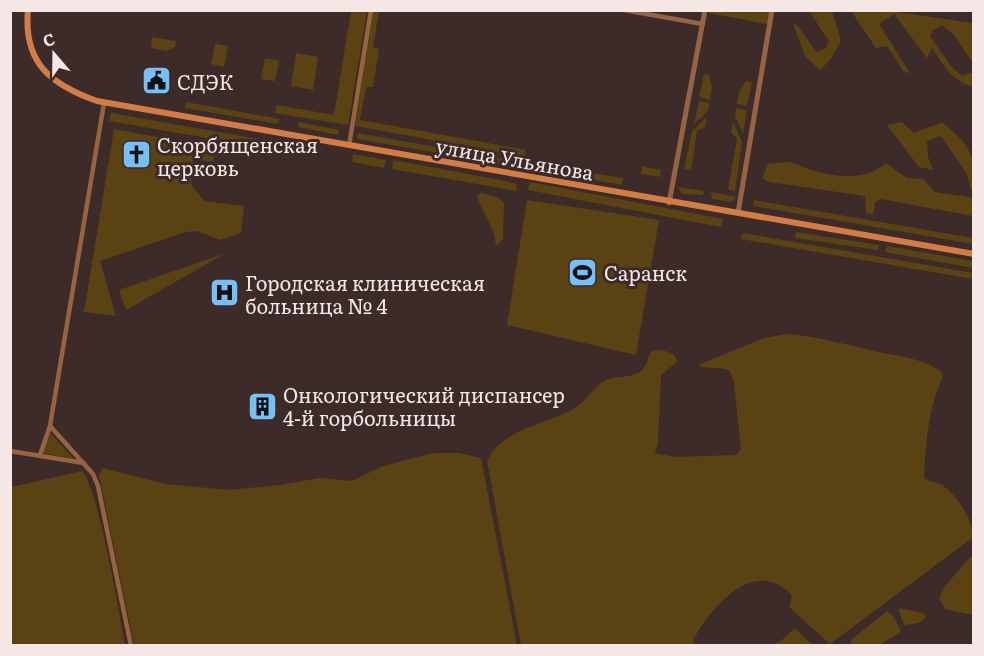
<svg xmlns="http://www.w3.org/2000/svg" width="984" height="656" font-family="Literata,serif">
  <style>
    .green { fill: #5a4213 }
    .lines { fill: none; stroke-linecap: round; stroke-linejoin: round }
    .minor { stroke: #986342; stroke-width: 4.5 }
    .tertiary { stroke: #986342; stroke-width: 5 }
    .secondary { stroke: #d37d46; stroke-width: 6 }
    .labels { text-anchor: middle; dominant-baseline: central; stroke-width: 6; stroke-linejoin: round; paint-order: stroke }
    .poi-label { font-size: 20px; fill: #f4e7e6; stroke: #3d2b29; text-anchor: start }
    .street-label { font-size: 20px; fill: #f4e7e6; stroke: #3d2b29 }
  </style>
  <rect width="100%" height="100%" fill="#3d2b29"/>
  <path class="green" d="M709,10L770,11L767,24L709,13Z
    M351,11H367L348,125L275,113L277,105L334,115Z
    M373,11H379L373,47L379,49L373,87H366L360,120L526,150L524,157L355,126Z
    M809,11H832L841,41L830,60L820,70L805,56L793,23L798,26L816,52L825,49L829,41Z
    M851,11H890L973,23V63L954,35L942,25L933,30L930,36L951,66L962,76L973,72V86C955,85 941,62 932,48L927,58L894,14L879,24L910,73L904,72L887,46L876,48Z
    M152,37L176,41L175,47L167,51L151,48Z
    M215,44L228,46L224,67L211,64Z
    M296,53L318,57L313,90L291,86Z
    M265,58L279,61L275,81L261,79Z
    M704,74L709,75L712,87L710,100L699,97Z
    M746,81L752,82L747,106L737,104L739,91Z
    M699,101L709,103L708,111L694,124Z
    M186,102L280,119L278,124L185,108Z
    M736,108L747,110L743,134L735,116Z
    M111,113L288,144L287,152L109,121Z
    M707,117L705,127L697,131L691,170L684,169L692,131Z
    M299,122L339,130L338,135L298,127Z
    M733,122L742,142L735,191L728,189L737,139L731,132Z
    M902,122L914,133L942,122C972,148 974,151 973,190H971L967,174L941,136L927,141L928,157L933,170L919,167L887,125Z
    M114,129L216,148L213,162L194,159L191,184L204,201L244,206L241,233L220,240L197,231L186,232L100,261L116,316L84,312Z
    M358,133L526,163L525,168L357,139Z
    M353,154L386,160L384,168L352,162Z
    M393,160L506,181L516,184L517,191L392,169Z
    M790,162C818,174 860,186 886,163L907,178L923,179L935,192L969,197L973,200V216L881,199L875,202L873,215L866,213L865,196L769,182L762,178L768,164Z
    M536,163L568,169V175L534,169Z
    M642,166L661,170L660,177L641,174Z
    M573,170L623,178L622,185L572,176Z
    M530,182L723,219L721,227L528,190Z
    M678,187L704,191L703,195L682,194Z
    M711,192L737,197L731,202L712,199Z
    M481,193L497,197L504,203L503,239L496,246L494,233L478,200L477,195Z
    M527,200L659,220L636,355L507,325Z
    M754,200L973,238V244L753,206Z
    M796,232L879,245L878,250L795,238Z
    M742,233L973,273V279L741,239Z
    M887,246L973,261V268L885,252Z
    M226,253L126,310L119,290Z
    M788,334C820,337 848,345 879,352C902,357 920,358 941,371L943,377C928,407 926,444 924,478C930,482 936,482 942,485C956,494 976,523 972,538L830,644L789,607L792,595C754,556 712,606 693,640L694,645H521L487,461C504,427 545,426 575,408C587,400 594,386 606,380C616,376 628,378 638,373C656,363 639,341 674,354L677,362L661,375L658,443L655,453L676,457L736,455L741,449L734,383L730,371C719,365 707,371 698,365L764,338Z
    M50,433L74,459L43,453Z
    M434,453H459L481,458L517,645H134L99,475L103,468L166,484L229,490L280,485L319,478L352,481L383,466Z
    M82,471C99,490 119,614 125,645H11V487Z
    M973,554V615L945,609L939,598L945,586Z
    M898,608L924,613L926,617L919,623L904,625Z
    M887,611L894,617L901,632L880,645H850L852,639Z
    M795,628L812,645H770L781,641Z"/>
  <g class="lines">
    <path class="minor" d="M624,10L703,24
      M349,146L371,10
      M50,426L93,474L98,486L131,646
      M10,451L84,463
      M40,455L50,426L104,103"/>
    <path class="tertiary" d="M669,203L705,10
      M738,213L772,10"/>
    <path class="secondary" d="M28,10C23,64 52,85 97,101L974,254"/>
  </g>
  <defs>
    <symbol id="civic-square" viewBox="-11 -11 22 22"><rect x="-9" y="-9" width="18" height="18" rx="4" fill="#76c0f7" stroke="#3d2b29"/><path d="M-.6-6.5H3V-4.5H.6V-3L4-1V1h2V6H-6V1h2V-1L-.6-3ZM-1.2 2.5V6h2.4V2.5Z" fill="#111"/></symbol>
    <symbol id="church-square" viewBox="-11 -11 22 22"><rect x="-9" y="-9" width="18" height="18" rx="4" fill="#76c0f7" stroke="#3d2b29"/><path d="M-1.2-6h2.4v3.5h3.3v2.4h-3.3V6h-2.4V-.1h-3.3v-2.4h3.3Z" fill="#111"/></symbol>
    <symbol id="stadium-square" viewBox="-11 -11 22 22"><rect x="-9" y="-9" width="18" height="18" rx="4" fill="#76c0f7" stroke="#3d2b29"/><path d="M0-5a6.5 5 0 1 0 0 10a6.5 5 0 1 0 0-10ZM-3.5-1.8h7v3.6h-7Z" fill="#111"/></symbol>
    <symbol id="hospital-square" viewBox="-11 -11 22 22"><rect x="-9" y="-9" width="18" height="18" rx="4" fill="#76c0f7" stroke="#3d2b29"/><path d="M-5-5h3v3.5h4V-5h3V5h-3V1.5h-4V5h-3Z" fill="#111"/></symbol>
    <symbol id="building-square" viewBox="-11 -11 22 22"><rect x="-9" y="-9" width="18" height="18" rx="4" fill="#76c0f7" stroke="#3d2b29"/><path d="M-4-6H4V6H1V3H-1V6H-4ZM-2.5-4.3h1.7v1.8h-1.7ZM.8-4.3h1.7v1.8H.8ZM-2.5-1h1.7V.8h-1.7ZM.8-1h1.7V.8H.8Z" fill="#111"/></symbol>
  </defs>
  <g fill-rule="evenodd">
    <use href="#civic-square" x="140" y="64" width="33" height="33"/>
    <use href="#church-square" x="120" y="138" width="33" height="33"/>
    <use href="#stadium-square" x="566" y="256" width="33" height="33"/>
    <use href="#hospital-square" x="208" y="276" width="33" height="33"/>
    <use href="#building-square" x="246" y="390" width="33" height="33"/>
  </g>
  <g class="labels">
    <g class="poi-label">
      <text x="177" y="81">СДЭК</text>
      <text x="157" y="144">Скорбященская<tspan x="157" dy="23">церковь</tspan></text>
      <text x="604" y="272">Саранск</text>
      <text x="245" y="282">Городская клиническая<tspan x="245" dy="23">больница № 4</tspan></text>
      <text x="283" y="394">Онкологический диспансер<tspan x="283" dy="23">4-й горбольницы</tspan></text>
    </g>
    <g class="street-label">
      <text transform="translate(515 158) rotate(10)">улица Ульянова</text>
    </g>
  </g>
  <rect width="984" height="656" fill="none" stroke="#f4e7e6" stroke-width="24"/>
  <g transform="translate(54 54) rotate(340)" stroke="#3d2b29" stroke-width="4.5" paint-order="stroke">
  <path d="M0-4.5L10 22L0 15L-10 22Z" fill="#f4e7e6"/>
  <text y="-9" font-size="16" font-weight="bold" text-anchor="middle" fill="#f4e7e6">С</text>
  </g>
</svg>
